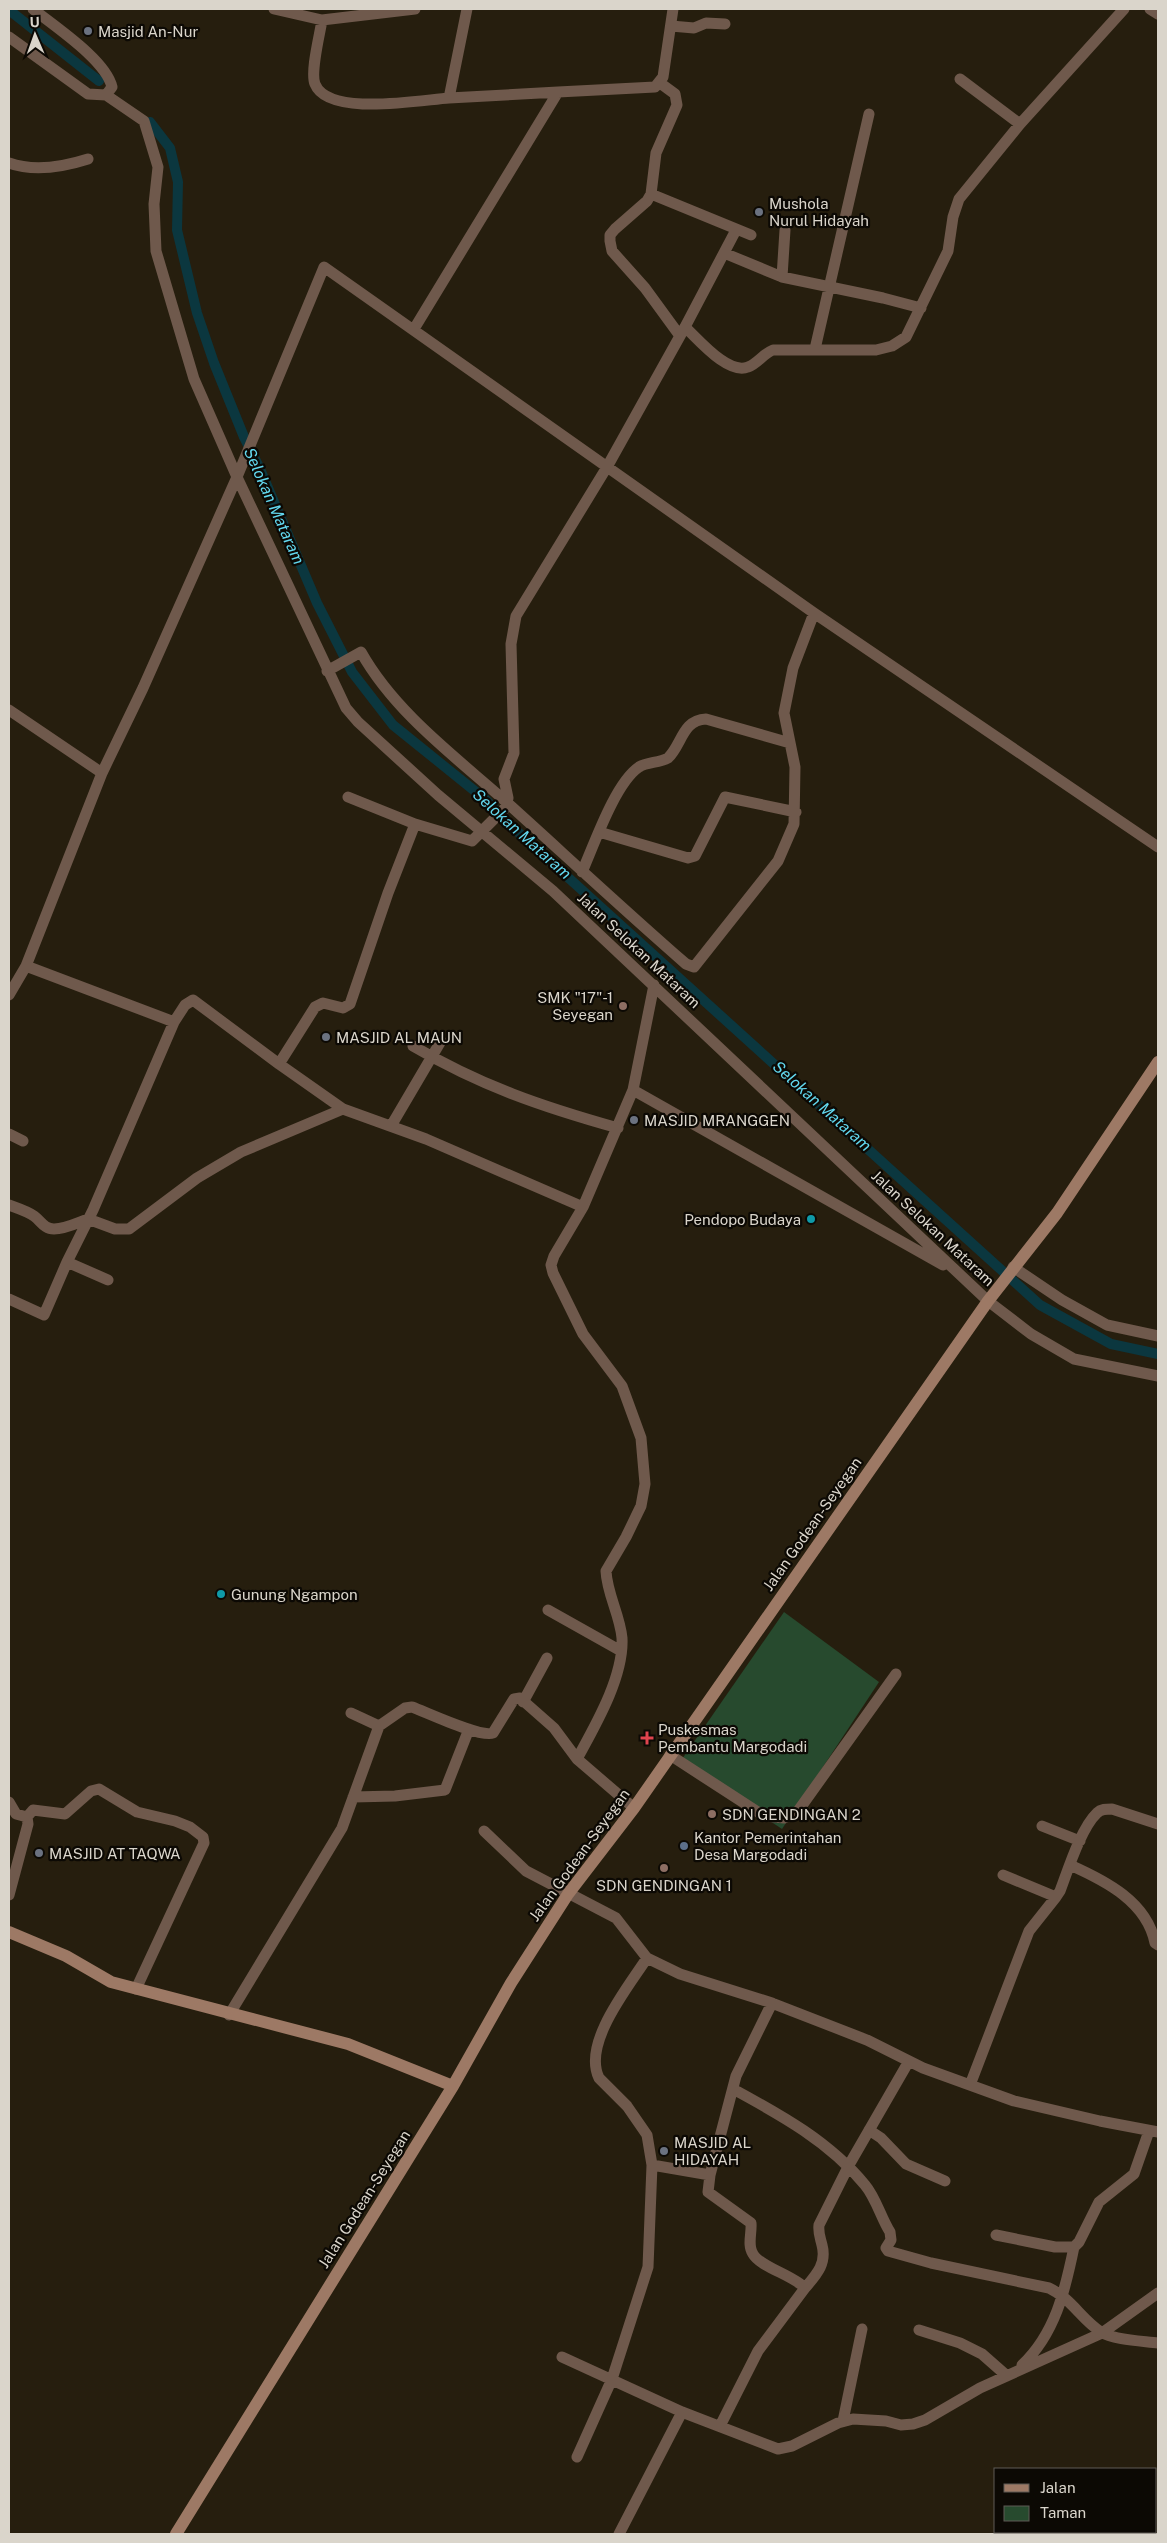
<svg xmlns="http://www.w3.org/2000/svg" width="1167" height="2543" font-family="'Public Sans',sans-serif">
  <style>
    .green { fill: #274a2e }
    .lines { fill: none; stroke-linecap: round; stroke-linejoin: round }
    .canal { stroke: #0b373f; stroke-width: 10 }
    .street { stroke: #6f594c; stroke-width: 11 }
    .secondary { stroke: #9d7965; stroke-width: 12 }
    .worship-dot { fill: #6b7280; stroke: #0c0904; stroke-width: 2 }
    .education-dot { fill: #8d6e63; stroke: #0c0904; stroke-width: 2 }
    .culture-dot { fill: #0f9aa8; stroke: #0c0904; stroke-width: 2 }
    .health-dot { fill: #e0444e; stroke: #0c0904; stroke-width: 2 }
    .service-dot { fill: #5c6f8a; stroke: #0c0904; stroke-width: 2 }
    .labels { text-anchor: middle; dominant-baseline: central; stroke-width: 4.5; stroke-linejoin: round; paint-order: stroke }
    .poi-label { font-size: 15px; fill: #dad5cb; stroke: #0c0904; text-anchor: start }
    .street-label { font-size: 15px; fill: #dad5cb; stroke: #0c0904 }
    .water-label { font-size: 16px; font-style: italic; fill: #62d7ee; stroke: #0c0904 }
  </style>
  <rect width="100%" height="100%" fill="#261e0e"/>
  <path class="green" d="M784,1612L879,1682L782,1829L680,1762Z"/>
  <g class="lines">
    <path class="canal" d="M9,10L99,81
      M150,122L170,148L178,182L177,230L197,313L214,363L244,437L260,469L317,603L352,672L393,725L486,800L509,824L1040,1305L1111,1344L1158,1354"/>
    <path class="street" d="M33,9C54,26 106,60 112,87L106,95
      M274,9L322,20L415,9
      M1150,9L1158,14
      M322,20C320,34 310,72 315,84C328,117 420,100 449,98
      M671,26L694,28L706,23L725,24
      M9,37L88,94L106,95L144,121L158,167L154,204L156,251L194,379L237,477L346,708L358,722L438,795L553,891L988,1301L1031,1334L1074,1359L1158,1376
      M960,79L1020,124
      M660,83L675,94L677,105L656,153L651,194L647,201L615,229L610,235V241L612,251L645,288L680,336
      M558,92L655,87L663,77L673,9
      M9,163C34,172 63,167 88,159
      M651,194L751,235
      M785,230L782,277L883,298L921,308
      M724,253L782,277
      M685,327C699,340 728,375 748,367C757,364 763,354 773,350H876L892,346L906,337L948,251L953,217L959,199L1020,124L1124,9
      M414,329L558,92L449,98L467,9
      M815,349L869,114
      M327,671L361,652C394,711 453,755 503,799C564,854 624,910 686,964L694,967L778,861L794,824L795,767L784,713L793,668L814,613
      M9,710L102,773
      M348,797L415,824
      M599,832L688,858L695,856L725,797L796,812
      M582,872C594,845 615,783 639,767C647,762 659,763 668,758C682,745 682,720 706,719L790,743
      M26,966L174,1022L185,1005L193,1000L279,1064
      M654,985L633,1090L583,1207L426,1139L343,1109L279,1064L315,1007L323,1003L343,1008L350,1004L388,893L415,824L472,841L506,807L508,798L504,779L514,753L511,644L516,616L607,467L685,327L736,230
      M9,995L26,966L102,773L143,688L237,477L324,267L814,613L1158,847
      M413,1046C481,1086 543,1107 618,1128
      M633,1090L943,1265
      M391,1126L441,1041
      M9,1134L23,1141
      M9,1205C17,1208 27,1211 34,1216C41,1221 44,1229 54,1229C65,1229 77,1223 88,1219L115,1229H129L197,1178L241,1152L343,1109
      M1013,1267L1062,1300L1107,1325L1158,1336
      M108,1280L67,1262L93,1210L174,1022
      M9,1299L44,1315L67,1262
      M548,1610L621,1651
      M523,1702L547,1658
      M351,1713L379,1726
      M670,1755L764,1816L784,1818L798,1811L896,1674
      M577,1759C595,1726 624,1677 622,1638C620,1615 607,1594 606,1571L626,1537L641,1506L645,1484L641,1438L622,1386L583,1334L553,1273L551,1265L554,1256L583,1207
      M353,1797L395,1796L445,1790L469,1729
      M9,1802L16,1814L27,1817
      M1042,1826L1080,1841
      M484,1831L526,1871L616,1918L647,1958L680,1974L772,2003L867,2040L923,2068L1014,2101L1100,2121L1158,2132
      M1070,1865C1106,1881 1147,1902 1155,1943L1158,1945
      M1003,1875L1056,1897L1060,1891C1068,1870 1081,1828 1097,1813C1101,1809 1106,1809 1112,1809L1158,1824
      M9,1895L28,1824L27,1817L33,1810L65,1814L91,1791L99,1789L137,1812L175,1821L190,1827L203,1837L204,1843L136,1989
      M229,2015L342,1828L379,1726L405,1708L412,1707C428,1713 481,1738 493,1733L514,1699L520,1698L554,1728L577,1759L634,1808
      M970,2085L1029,1931L1056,1897
      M733,2089C781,2115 830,2142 865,2185C876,2198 881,2218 890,2232L891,2240L886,2248L888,2251L931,2263L1049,2288C1072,2299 1081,2319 1101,2332C1113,2340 1144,2341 1158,2343
      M869,2130L881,2138L906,2164L945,2181
      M652,2165L710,2175
      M996,2235L1055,2247H1074L1079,2242L1099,2202L1134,2174L1149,2131
      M805,2288C816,2275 827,2264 822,2245C820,2237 818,2233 819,2225L849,2165L909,2061
      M919,2330L960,2343L982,2354L1007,2376
      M562,2357L682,2412L778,2449L792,2446L838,2423L853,2419L886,2421L901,2425L913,2424L925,2420L980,2388L1102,2333L1158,2293
      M1022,2365C1055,2334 1065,2291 1074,2247
      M843,2421L862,2329
      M720,2426L758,2351L805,2288C793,2275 760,2267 753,2254C747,2245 752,2233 751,2223L708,2192L710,2175L736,2076L772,2003
      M577,2457L612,2379L648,2267L652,2165L647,2135L627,2106L599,2078C582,2043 629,1986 647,1958
      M619,2534L682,2412"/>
    <path class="secondary" d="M9,1932L66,1956L111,1982L348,2044L453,2086
      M176,2534L453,2086L511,1983L568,1894L634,1808L988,1301L1057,1213L1158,1062"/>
  </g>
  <g class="worship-dot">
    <circle cx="88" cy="31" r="5"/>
    <circle cx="759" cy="212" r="5"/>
    <circle cx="326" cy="1037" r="5"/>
    <circle cx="634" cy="1120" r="5"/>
    <circle cx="39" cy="1853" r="5"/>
    <circle cx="664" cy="2151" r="5"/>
  </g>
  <g class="education-dot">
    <circle cx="623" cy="1006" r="5"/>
    <circle cx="712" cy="1814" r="5"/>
    <circle cx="664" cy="1868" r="5"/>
  </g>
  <g class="culture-dot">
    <circle cx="811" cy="1219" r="5"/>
    <circle cx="221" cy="1594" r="5"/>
  </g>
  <path class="health-dot" d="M644.5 1730.5h5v5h5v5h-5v5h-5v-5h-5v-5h5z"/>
  <circle class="service-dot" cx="684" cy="1846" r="5"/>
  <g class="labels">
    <g class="poi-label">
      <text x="98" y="31">Masjid An-Nur</text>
      <text x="769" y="203">Mushola<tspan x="769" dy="17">Nurul Hidayah</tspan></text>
      <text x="613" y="997" text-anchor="end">SMK "17"-1<tspan x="613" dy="17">Seyegan</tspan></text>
      <text x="336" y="1037">MASJID AL MAUN</text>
      <text x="644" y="1120">MASJID MRANGGEN</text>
      <text x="801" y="1219" text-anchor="end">Pendopo Budaya</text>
      <text x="231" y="1594">Gunung Ngampon</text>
      <text x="658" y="1729">Puskesmas<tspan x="658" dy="17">Pembantu Margodadi</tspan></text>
      <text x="722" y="1814">SDN GENDINGAN 2</text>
      <text x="694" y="1837">Kantor Pemerintahan<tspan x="694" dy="17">Desa Margodadi</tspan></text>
      <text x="49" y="1853">MASJID AT TAQWA</text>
      <text x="664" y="1885" text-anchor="middle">SDN GENDINGAN 1</text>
      <text x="674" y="2142">MASJID AL<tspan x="674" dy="17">HIDAYAH</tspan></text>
    </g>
    <g class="street-label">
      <text transform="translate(639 950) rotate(43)">Jalan Selokan Mataram</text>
      <text transform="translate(933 1228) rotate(43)">Jalan Selokan Mataram</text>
      <text transform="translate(812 1524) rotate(-55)">Jalan Godean-Seyegan</text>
      <text transform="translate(579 1855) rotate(-54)">Jalan Godean-Seyegan</text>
      <text transform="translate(364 2199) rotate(-58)">Jalan Godean-Seyegan</text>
    </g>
    <g class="water-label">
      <text transform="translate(274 506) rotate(66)">Selokan Mataram</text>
      <text transform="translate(522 834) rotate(42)">Selokan Mataram</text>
      <text transform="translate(822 1106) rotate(42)">Selokan Mataram</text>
    </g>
  </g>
  <rect width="1167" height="2543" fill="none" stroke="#dad5cb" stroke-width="20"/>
  <rect x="994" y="2468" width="162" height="65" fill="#0c0904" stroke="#5e5b54"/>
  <rect x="1004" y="2484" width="25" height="8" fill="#9d7965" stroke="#5e5b54"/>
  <text x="1040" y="2493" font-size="15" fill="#dad5cb">Jalan</text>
  <rect x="1004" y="2506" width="25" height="15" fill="#274a2e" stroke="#5e5b54"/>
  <text x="1040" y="2518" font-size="15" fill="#dad5cb">Taman</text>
  <g transform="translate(35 35) rotate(358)" stroke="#0c0904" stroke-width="4" paint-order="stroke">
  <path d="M0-4L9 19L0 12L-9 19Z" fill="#dad5cb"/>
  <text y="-8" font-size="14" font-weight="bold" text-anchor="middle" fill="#dad5cb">U</text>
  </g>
</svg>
